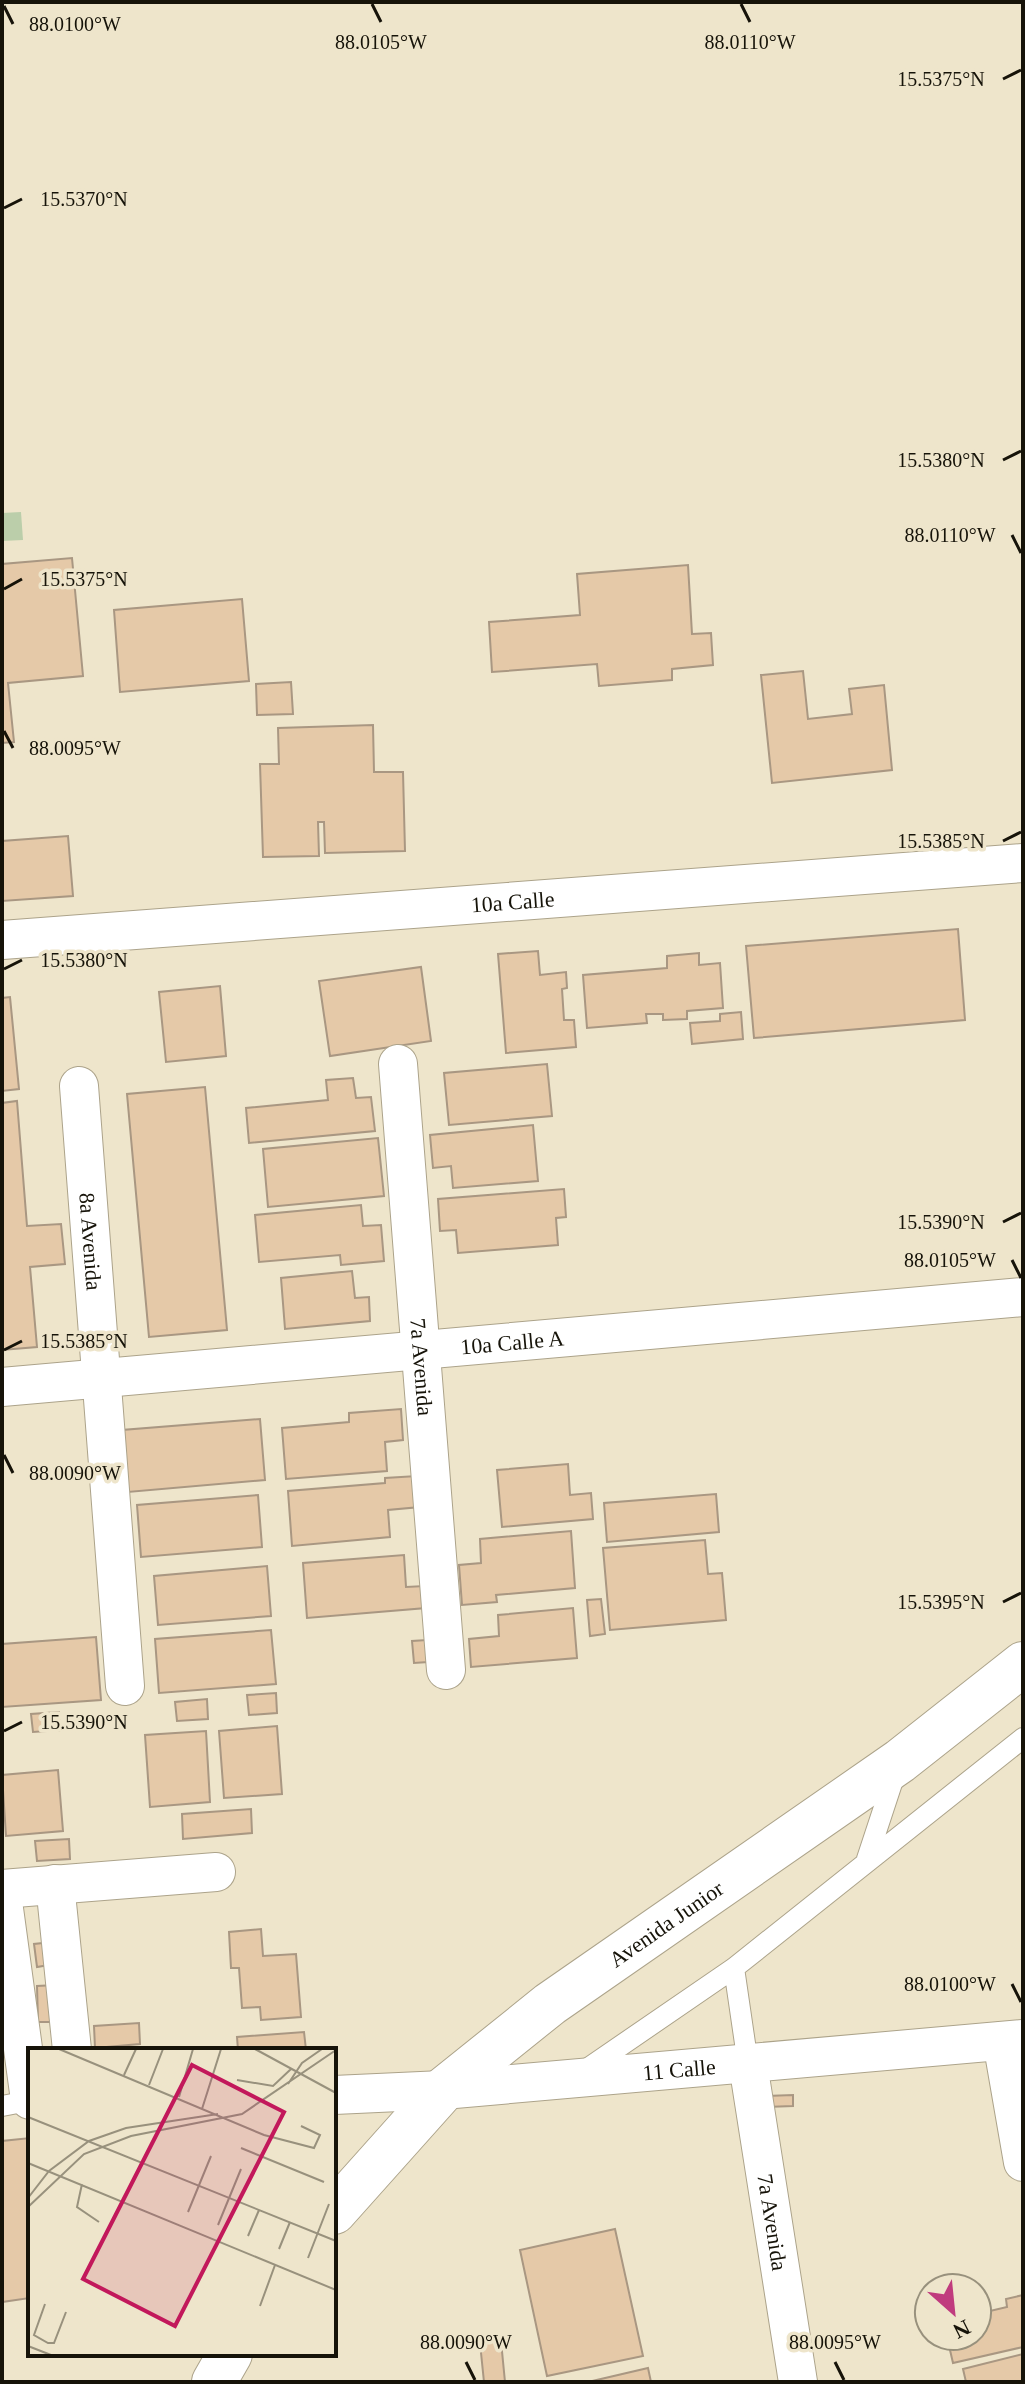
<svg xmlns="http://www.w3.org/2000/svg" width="1025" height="2384" font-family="Georgia,serif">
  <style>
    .water { fill: #bbceaa }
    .building { fill: #e5c9a8; stroke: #a99782; stroke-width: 2 }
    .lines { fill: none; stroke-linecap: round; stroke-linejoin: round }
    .service-casing { stroke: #aca38a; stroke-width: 22 }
    .minor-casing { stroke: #aca38a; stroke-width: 40 }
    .secondary-casing { stroke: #aca38a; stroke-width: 46 }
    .service { stroke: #fff; stroke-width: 20 }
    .minor { stroke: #fff; stroke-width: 38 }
    .secondary { stroke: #fff; stroke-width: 44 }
    .ticks { fill: none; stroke: #161309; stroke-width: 3 }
    .labels { text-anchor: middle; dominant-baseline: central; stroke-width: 7; stroke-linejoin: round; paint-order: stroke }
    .street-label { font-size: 22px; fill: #161309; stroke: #eee5cb }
    .inset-road { fill: none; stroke: #98917d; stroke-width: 2 }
    .view { fill: #c2185b; fill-opacity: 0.15; stroke: #c2185b; stroke-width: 4 }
    .inset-edge { fill: none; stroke: #161309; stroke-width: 4 }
    .ticks-label { font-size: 20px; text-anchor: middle; fill: #161309; stroke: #eee5cb; stroke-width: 7; stroke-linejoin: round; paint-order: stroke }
  </style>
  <rect width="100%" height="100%" fill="#eee5cb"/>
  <path class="water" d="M21,512L23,540L2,541V513Z"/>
  <path class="building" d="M72,558L83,676L8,683L14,742L2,743V564Z
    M688,565L692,634L711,633L713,665L672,669V680L599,686L597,664L492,672L489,622L580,615L577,574Z
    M242,599L249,681L120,692L114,610Z
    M803,671L808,719L852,714L849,689L884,685L892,770L772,783L761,675Z
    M291,682L293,714L257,715L256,684Z
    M373,725L374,772H403L405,851L325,853L324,822H318L319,856L263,857L260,764H279L278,728Z
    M68,836L73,896L2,901V841Z
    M958,929L965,1020L754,1038L746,946Z
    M538,951L540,975L566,972L567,988L562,989L564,1020H574L576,1047L506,1053L498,954Z
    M699,953V965L720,963L723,1008L687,1011V1019L663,1020V1014H646L647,1023L587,1028L583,975L667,968V956Z
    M421,967L431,1041L330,1056L319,981Z
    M220,986L226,1056L166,1062L159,992Z
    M10,997L19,1089L2,1091V998Z
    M741,1012L743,1039L692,1044L690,1023L720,1021V1014Z
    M547,1064L552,1116L449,1125L444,1073Z
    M353,1078L356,1098L371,1097L375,1131L249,1143L246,1108L328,1100L326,1080Z
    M205,1087L227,1330L149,1337L127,1094Z
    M17,1101L27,1226L61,1224L65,1264L30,1267L37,1347L2,1350V1103Z
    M533,1125L538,1181L453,1188L451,1166L433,1168L430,1135Z
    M378,1138L384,1196L268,1207L263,1149Z
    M564,1189L566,1217L556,1218L558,1245L458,1253L456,1230L440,1231L438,1199Z
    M361,1205L363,1226L381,1225L384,1261L341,1265L340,1255L259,1262L255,1215Z
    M352,1271L355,1298L369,1297L370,1321L285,1329L281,1278Z
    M401,1409L403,1440L385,1442L387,1471L286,1479L282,1428L349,1422V1413Z
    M260,1419L265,1480L128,1492L122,1430Z
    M568,1464L570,1495L591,1493L593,1519L502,1527L497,1470Z
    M417,1476L420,1507L388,1510L390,1537L292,1546L288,1491L385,1483V1478Z
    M716,1494L719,1532L607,1542L604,1503Z
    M258,1495L262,1547L141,1557L137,1505Z
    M571,1531L575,1588L496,1595L497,1602L462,1605L459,1565L481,1563L480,1539Z
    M705,1540L708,1574L722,1573L726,1620L610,1630L603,1548Z
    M404,1555L406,1587L425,1586L426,1608L307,1618L303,1563Z
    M267,1566L271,1616L158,1625L154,1576Z
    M601,1599L605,1634L590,1636L587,1600Z
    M573,1608L577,1658L471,1667L469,1639L499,1636L498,1615Z
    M271,1630L276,1684L159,1693L155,1639Z
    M96,1637L101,1700L2,1707V1644Z
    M427,1640L428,1662L414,1663L412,1641Z
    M276,1693L277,1713L249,1715L247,1695Z
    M207,1699L208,1719L177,1721L175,1702Z
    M59,1712L61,1730L33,1732L31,1714Z
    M277,1726L282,1794L224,1798L219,1731Z
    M206,1731L210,1802L150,1807L145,1735Z
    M58,1770L63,1831L6,1836L2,1775Z
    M251,1809L252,1833L183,1839L182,1814Z
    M69,1839L70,1859L37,1861L35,1841Z
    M261,1929L263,1956L296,1954L301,2017L261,2020L260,2007L242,2008L239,1968H231L229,1932Z
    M52,1942L55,1964L37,1967L34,1944Z
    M56,1985L57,2022H38L37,1986Z
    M139,2023L140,2044L95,2048L94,2026Z
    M304,2032L306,2050H238L237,2037Z
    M793,2095V2106L766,2107V2096Z
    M30,2138V2298L2,2302V2141Z
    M615,2229L643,2356L547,2376L520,2250Z
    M1023,2295V2347L953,2363L947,2337L939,2336H977V2314L1007,2307L1006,2299Z
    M501,2341L505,2382H484L480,2343Z
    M1023,2354V2382H966L963,2369Z
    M648,2368L651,2382H588Z"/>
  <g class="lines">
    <defs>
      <path id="service" d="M867,1859L896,1771
        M734,1968L748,2064
        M581,2073L734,1968L1023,1738
        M2,2106L28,2101"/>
      <g id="minor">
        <path id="s1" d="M2,940L1023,863"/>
        <path id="s2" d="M398,1064L446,1670"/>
        <path id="s3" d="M79,1086L125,1686"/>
        <path id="s4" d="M2,1387L1023,1297"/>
        <path d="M55,1884L72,2050"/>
        <path d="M2,1889L216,1872"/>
        <path d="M2,1894L30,2100"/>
        <path d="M1002,2041L1023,2162"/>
        <path id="s5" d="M748,2064L798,2382"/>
        <path id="s6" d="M334,2095L443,2090L1023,2039"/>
      </g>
      <g id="secondary">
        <path id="s7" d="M334,2212L443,2090L550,2004L900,1761L1023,1664"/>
        <path d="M214,2382L230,2354"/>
      </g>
    </defs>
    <use href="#service" class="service-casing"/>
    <use href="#minor" class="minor-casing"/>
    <use href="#secondary" class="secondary-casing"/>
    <use href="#service" class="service"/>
    <use href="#minor" class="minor"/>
    <use href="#secondary" class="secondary"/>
  </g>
  <path class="ticks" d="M372,4L381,22M741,4L750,22M4,6L13,24M1003,79L1021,70M4,208L22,199M1003,460L1021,451M1012,535L1021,553M4,589L22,579M4,731L13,748M1003,841L1021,832M4,969L22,960M1003,1222L1021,1213M1012,1260L1021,1278M4,1350L22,1341M4,1455L13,1473M1003,1602L1021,1593M4,1731L22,1722M1012,1984L1021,2002M466,2362L475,2380M835,2362L844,2380"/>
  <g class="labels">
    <g class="street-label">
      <text stroke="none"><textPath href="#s1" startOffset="512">10a Calle</textPath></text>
      <text stroke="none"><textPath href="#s3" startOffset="156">8a Avenida</textPath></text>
      <text stroke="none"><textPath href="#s4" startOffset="512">10a Calle A</textPath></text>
      <text stroke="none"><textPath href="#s2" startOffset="304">7a Avenida</textPath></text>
      <text stroke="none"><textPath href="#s7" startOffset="442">Avenida Junior</textPath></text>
      <text stroke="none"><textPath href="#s6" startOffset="346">11 Calle</textPath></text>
      <text stroke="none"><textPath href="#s5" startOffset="160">7a Avenida</textPath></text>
    </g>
  </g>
  <g transform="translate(28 2048)">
    <rect width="308" height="308" fill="#eee5cb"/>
    <path class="inset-road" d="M31,1L236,87L286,100L292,87L273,78M227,1L308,45M96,27L108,1M209,32L245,38L263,21M260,36L274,15L294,1M121,37L135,1M151,49L165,1M174,61L193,1M0,69L308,193M213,100L296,134M0,115L308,242M54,136L49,159L71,174M0,150L21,123L61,93L98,80L190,66M0,159L56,106L103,88L214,66L308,2M160,164L183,108M190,177L213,121M220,188L231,162M251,201L262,174M280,210L301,156M17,256L6,287L20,295H26L38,264M232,258L247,217M0,298L23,307"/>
    <path class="view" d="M164,17L256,64L147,278L55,231Z"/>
    <rect width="308" height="308" class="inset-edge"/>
  </g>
  <g class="ticks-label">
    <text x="75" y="31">88.0100°W</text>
    <text x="381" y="49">88.0105°W</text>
    <text x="750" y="49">88.0110°W</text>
    <text x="941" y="86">15.5375°N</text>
    <text x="84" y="206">15.5370°N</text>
    <text x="941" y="467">15.5380°N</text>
    <text x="950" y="542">88.0110°W</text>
    <text x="84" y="586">15.5375°N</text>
    <text x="75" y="755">88.0095°W</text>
    <text x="941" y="848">15.5385°N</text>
    <text x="84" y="967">15.5380°N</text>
    <text x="941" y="1229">15.5390°N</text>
    <text x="950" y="1267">88.0105°W</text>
    <text x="84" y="1348">15.5385°N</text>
    <text x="75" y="1480">88.0090°W</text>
    <text x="941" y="1609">15.5395°N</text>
    <text x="84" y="1729">15.5390°N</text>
    <text x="950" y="1991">88.0100°W</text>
    <text x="466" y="2349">88.0090°W</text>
    <text x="835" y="2349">88.0095°W</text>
  </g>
  <rect width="1025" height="2384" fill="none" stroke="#161309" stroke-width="8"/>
  <g transform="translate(953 2312) rotate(153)"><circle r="38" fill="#eee5cb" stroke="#98917d" stroke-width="2"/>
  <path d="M0-6L14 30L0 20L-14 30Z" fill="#c03b7e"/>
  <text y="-12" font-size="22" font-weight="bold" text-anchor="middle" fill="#161309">N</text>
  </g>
</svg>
